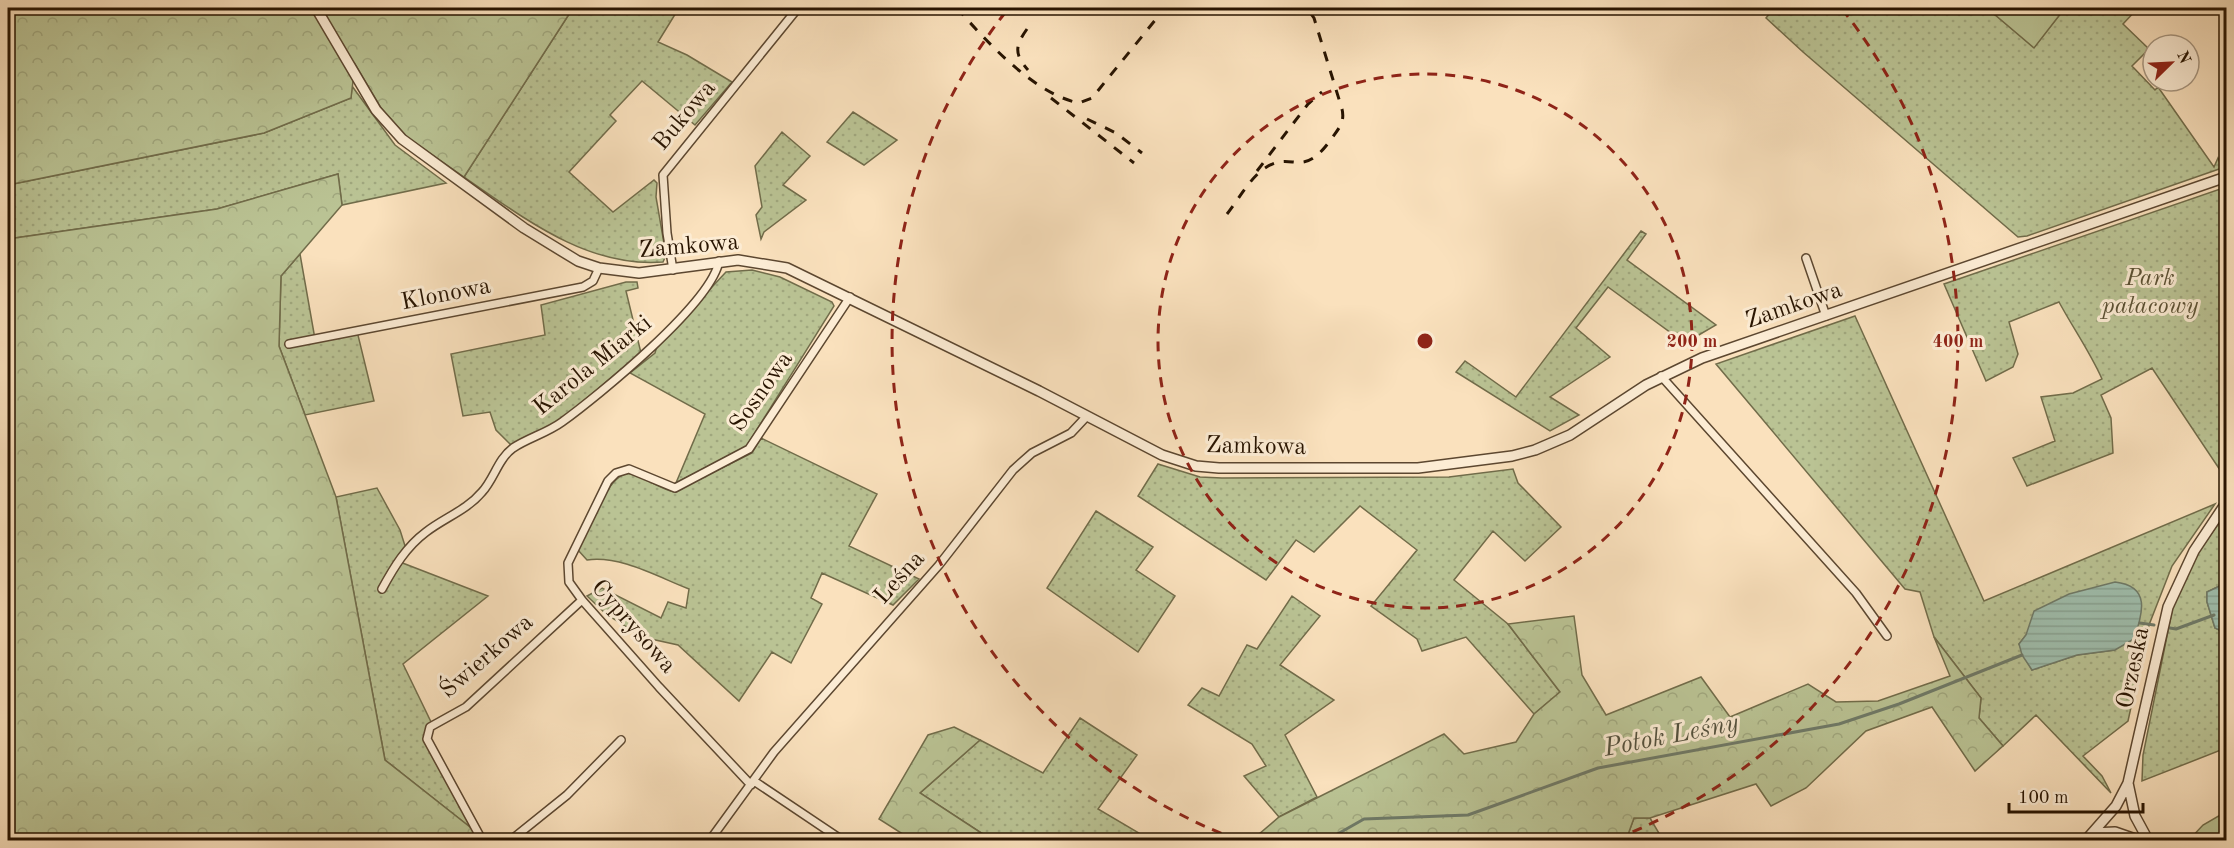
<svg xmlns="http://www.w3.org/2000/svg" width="2234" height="848" font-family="'Old Standard TT',serif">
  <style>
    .grass { fill: url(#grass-dots); stroke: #716c4a; stroke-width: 1.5; fill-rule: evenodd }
    .forest { fill: url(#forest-crowns); stroke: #716c4a; stroke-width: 1.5 }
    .garden { fill: #bac394; stroke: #716c4a; stroke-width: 1.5 }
    .water { fill: url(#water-rules); stroke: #6f7a68; stroke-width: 1.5 }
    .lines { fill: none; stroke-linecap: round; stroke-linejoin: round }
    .stream { stroke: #6f7a68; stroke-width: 3 }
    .minor-casing { stroke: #5c4730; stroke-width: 10 }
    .tertiary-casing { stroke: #5c4730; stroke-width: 12 }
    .minor { stroke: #fcecd4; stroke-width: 7 }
    .tertiary { stroke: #fcecd4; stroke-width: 9 }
    .rail { stroke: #281401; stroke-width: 3; stroke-dasharray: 10 10; stroke-linecap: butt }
    .ring { fill: none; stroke: #8f2418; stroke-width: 3; stroke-dasharray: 10 8 }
    .labels { text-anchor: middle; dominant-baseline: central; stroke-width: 6; stroke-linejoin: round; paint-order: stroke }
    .street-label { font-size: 24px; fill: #281401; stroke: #fcecd4 }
    .park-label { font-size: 24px; font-style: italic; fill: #5b5134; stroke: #fcecd4 }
    .water-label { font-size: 26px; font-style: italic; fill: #52503d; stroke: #fcecd4 }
    .centre { fill: #8f2418; stroke: #fcecd4; stroke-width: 3 }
    .ring-label { font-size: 18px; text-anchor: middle; font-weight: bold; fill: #8f2418; stroke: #fcecd4; stroke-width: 6; stroke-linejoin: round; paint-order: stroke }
  </style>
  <defs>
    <pattern id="grass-dots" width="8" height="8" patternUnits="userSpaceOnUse" patternTransform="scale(1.5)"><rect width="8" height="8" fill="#bac394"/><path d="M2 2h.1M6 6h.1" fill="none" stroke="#a0a77e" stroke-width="1.8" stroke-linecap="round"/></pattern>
    <pattern id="forest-crowns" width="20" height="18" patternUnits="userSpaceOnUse" patternTransform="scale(1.5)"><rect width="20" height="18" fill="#bac394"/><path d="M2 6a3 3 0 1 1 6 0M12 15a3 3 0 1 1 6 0" fill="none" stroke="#a0a77e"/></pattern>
    <pattern id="water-rules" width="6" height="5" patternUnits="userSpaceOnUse" patternTransform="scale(1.5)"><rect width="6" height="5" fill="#9fbead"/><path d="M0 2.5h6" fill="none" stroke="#89a293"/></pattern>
  </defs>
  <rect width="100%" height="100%" fill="#fae1bd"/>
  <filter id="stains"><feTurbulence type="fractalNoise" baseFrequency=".00333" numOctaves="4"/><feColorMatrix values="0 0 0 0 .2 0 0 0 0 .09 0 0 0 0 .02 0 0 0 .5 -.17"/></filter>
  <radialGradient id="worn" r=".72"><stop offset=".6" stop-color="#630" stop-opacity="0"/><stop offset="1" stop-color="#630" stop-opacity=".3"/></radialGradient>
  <path class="grass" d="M573,8H679L658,42L687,55L732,82L695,125L642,81L610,115L616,121L569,172L613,212L654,180L657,183L656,197L666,255L663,262C587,268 524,218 464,177Z
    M1774,8H1987L2034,47L2065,8H2138L2123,24L2149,49L2132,66L2155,90L2158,87L2214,167L2218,158L2222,168L2027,236L2018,237L1803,52L1766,18Z
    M352,86L395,145L446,183L342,205L338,174L217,209L8,239V185L264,133L351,98Z
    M853,112L897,140L864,165L827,142Z
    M782,132L810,156L783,185L806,200L764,232L761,239L756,215L762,207L755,166Z
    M2226,187V479L2152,368L2101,395L2111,418L2113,453L2027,486L2013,458L2055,441L2041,397L2073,393L2102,379C2090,352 2073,328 2059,302L2009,322L2018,354L2013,367L1986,381L1944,284Z
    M1641,231L1646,234L1627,260L1716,325L1685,343L1608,287L1576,328L1610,357L1550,397L1579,415L1550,431L1456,372L1465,361L1516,397Z
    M300,254L315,339L357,331L374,401L305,415L279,346L281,276Z
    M752,270L780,277L832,302L834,306L746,447L676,483L705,414L630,373L655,353L657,346L726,272Z
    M626,282H637L638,288L626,291L641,353L554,425L512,446L496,430L490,412L463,416L451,354L545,335L541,305Z
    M1855,316L1984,601L2215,504L2172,566L2149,625L2128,721L2083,756L2102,776L2111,793L2036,715L2003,746L1979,718L1981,698L1934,637L1920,592L1905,589L1716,364ZM2026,635L2115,650L2077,655L2032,670L2019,644Z
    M761,438L877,494L849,546L919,579L893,605L822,573L811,598L822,604L791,663L772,652L739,701L678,645L642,637L606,614L587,596L602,588L661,618L668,602L686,608L689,589C658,577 620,555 587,560L578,550C586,533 610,468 631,474C646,478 659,488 674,492L752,453Z
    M1158,464L1200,477L1222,478L1449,477L1513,469L1518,483L1561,527L1525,561L1493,531L1454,580L1508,624L1560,692L1534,714L1466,637L1422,651L1417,639L1371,606L1417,550L1360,506L1314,552L1296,540L1266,580L1138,496Z
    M377,488L400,530L406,549L400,562L488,596L403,664L433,726L427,739L475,831L385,760L336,497Z
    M1096,511L1153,547L1136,570L1175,596L1138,652L1047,588Z
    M2226,513V583L2207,592V602L2215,628L2226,633V748L2142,781L2143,755L2173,606L2199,551Z
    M1292,596L1320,616L1280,665L1334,700L1285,735L1317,797L1279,817L1244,776L1266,766L1252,744L1188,705L1202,688L1219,696L1247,645L1257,649Z
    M1080,718L1137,755L1098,809L1139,833L1131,840H992L920,793L980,740L1043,773Z
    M1634,818H1650L1663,840H1626Z"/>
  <path class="forest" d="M8,8H573L464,177L407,137L381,108L355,64L351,98L264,133L8,185Z
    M338,174L342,205L281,276L279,346L336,497L385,760L475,831L482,840H8V239L217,209Z
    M1574,616L1582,675L1606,715L1701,677L1730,717L1808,684L1836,702L1878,701L1950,676L1934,637L1981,698L1979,718L2003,746L1975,771L1932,707L1866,731L1806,788L1771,806L1756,784L1650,818H1634L1626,840H1252L1279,817L1444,734L1464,754L1516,742L1534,714L1560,692L1508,624Z
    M954,727L980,740L920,793L992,840H912L879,819L928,735Z"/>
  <path class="garden" d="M1987,8H2065L2034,48Z
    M2222,814H2226V840H2189L2203,825Z"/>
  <path class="water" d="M2115,582C2151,586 2143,613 2134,639L2115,650L2077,655L2032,670L2022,655L2019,644L2026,635L2034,611L2069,594Z
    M2226,583V633L2215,628L2207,602V592Z"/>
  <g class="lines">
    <path class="stream" d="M2140,623L2154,625
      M2170,628L2176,629L2214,615
      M1327,840L1364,819L1468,815L1598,768L1839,724L1899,704L2022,655"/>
    <defs>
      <path id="minor" d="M1806,258L1826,316
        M673,270L667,233L663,175L798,8
        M289,344L583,287L593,281L599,268
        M1661,376L1856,593L1887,636
        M382,589C394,567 406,547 426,532C444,518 467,510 482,492C494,479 498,459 513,448C528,438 547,433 562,422C598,396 712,303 719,261
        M754,781L842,840
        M751,785L659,687L582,600L569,582L568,563L608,481L616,473L629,469L675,488L749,449L850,297
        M482,840L427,739L430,727L466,707L582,600
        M511,840L567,795L621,740
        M710,840L774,752L939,565L1013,470L1032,453L1071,433L1087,416"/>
      <path id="tertiary" d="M316,8L376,110L402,139L524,228L578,261L599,268L639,273L738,260L787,268L1039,391L1162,455L1196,466L1219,468H1418L1512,456L1535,450L1570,435L1646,385L1702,358L2226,177
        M2128,783L2135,816L2148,840
        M2093,833L2115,832L2138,840
        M2086,840L2116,806L2128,783L2168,607L2194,551L2226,503"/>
    </defs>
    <use href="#minor" class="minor-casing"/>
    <use href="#tertiary" class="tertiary-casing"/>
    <use href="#minor" class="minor"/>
    <use href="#tertiary" class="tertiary"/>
    <path class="rail" d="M957,8C986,41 1034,94 1079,103L1092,98L1165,8
      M1027,29C1015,46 1014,54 1028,70
      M1051,98L1134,163
      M1087,119L1116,133L1142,153
      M1257,171L1308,104L1322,92
      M1227,214C1238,200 1250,178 1265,168C1294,149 1301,182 1332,138C1339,128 1345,122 1342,109L1314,18L1307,8"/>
  </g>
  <g class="ring">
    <circle cx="1425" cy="341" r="267"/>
    <path d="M1238 840A533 533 0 0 1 1008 9M1842 9A533 533 0 0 1 1612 840"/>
  </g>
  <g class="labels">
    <g class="street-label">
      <text transform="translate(685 116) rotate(-50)">Bukowa</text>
      <text transform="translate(689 247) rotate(-5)">Zamkowa</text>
      <text transform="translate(446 295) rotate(-11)">Klonowa</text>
      <text transform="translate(1794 306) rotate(-19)">Zamkowa</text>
      <text transform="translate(593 366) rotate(-39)">Karola Miarki</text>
      <text transform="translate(762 392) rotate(-55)">Sosnowa</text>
      <text transform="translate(1256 447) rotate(1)">Zamkowa</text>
      <text transform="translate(900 578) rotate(-48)">Leśna</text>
      <text transform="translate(633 627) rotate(49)">Cyprysowa</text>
      <text transform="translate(487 657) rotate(-41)">Świerkowa</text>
      <text transform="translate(2134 668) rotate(-78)">Orzeska</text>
    </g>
    <g class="park-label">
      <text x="2150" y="279">Park<tspan x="2150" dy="28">pałacowy</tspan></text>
    </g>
    <g class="water-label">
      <text transform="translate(1671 736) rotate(-11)">Potok Leśny</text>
    </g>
  </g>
  <circle cx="1425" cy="341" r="9" class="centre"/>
  <g class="ring-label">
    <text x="1692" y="347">200 m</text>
    <text x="1958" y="347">400 m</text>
  </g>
  <rect width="2234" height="848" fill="none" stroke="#fae1bd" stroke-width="30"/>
  <rect x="9" y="9" width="2216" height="830" fill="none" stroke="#281401" stroke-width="3"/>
  <rect x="15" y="15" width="2204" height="818" fill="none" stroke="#281401" stroke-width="1.5"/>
  <g transform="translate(2171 63) rotate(66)"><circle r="28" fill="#fcecd4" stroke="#a79680" stroke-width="1.5"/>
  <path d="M0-4.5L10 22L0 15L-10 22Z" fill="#8f2418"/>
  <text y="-9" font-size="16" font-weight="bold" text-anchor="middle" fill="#281401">N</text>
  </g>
  <path d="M2009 803v9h134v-9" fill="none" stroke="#281401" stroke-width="3"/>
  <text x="2018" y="803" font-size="18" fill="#281401" stroke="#fcecd4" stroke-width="4.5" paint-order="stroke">100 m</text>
  <rect width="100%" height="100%" filter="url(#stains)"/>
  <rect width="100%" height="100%" fill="url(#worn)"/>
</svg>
